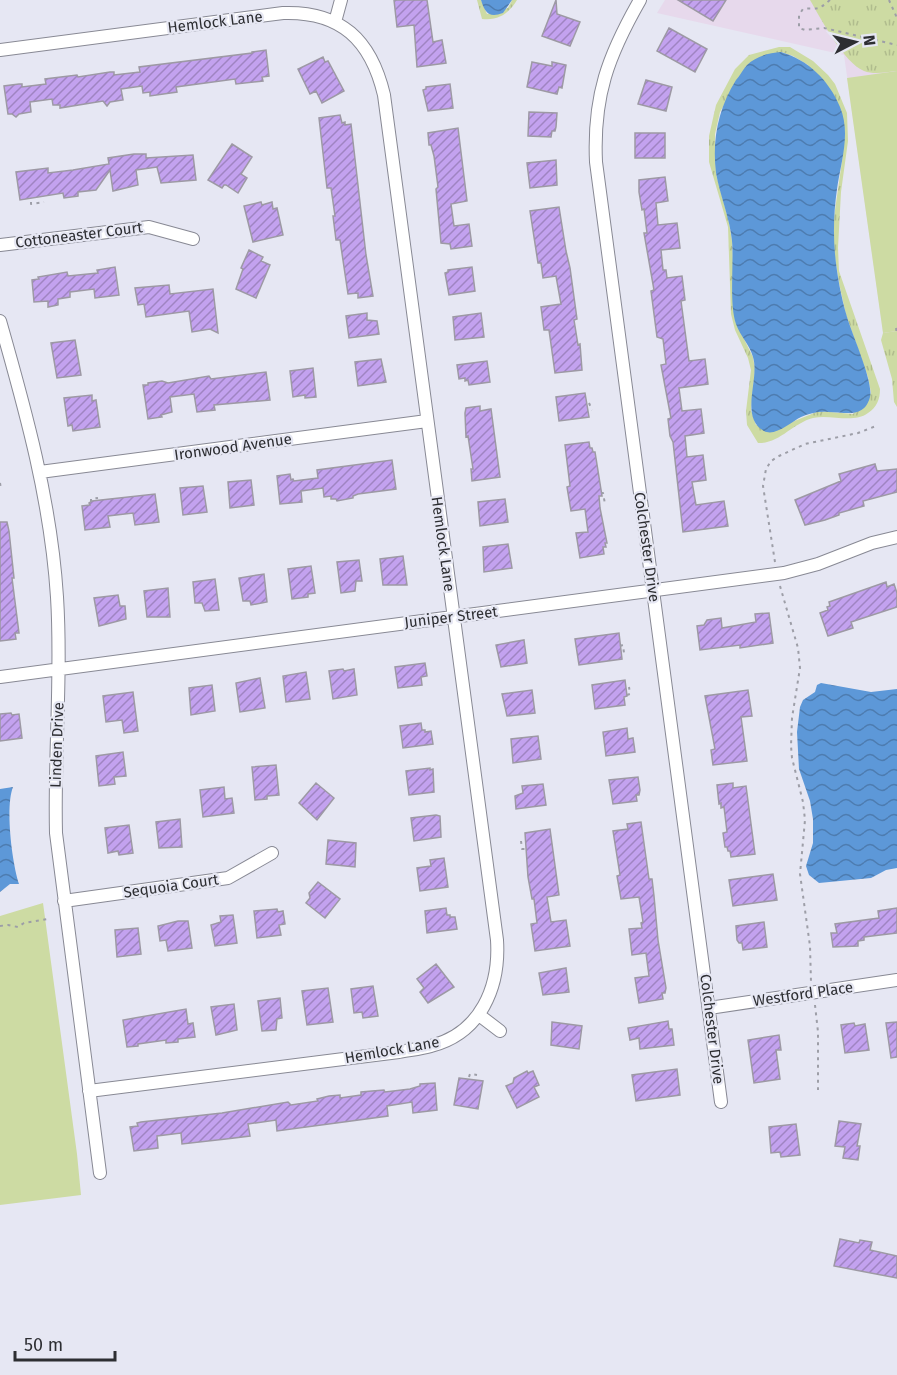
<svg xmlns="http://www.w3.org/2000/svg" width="897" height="1375" font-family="'Fira Sans',sans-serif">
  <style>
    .education { fill: #e7d9ec }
    .grass { fill: url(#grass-tufts); fill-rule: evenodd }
    .park { fill: #cddba3 }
    .water { fill: url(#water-waves) }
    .building { fill: url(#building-hatch); stroke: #9d99a4; stroke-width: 1.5 }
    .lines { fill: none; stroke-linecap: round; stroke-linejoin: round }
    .street-casing { stroke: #888994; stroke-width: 14 }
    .path { stroke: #9d9ea7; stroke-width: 2; stroke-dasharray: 3 4.5; stroke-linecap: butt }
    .street { stroke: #fff; stroke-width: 12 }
    .labels { text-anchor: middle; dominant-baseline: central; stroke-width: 4.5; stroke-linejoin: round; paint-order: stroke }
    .street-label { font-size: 15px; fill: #2d2e32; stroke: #e6e7f3 }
  </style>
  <defs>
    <pattern id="grass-tufts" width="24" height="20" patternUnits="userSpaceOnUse" patternTransform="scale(1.5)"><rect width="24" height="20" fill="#cddba3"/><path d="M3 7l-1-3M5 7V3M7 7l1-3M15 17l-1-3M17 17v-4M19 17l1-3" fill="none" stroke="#b0bc8d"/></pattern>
    <pattern id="water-waves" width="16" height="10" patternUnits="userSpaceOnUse" patternTransform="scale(1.5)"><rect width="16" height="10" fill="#5d98d8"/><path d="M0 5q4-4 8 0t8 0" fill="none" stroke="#4d7cb0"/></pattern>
    <pattern id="building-hatch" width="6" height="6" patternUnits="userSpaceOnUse" patternTransform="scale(1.5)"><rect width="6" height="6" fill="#c3a2ef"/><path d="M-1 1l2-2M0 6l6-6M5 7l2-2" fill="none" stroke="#9f84c2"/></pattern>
  </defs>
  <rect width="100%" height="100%" fill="#e6e7f3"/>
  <path class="education" d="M665,0H897V343L885,345L844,55L657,13Z"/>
  <path class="grass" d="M477,0H481L487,14L508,8L512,0H517C509,13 499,21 482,19Z
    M810,0H897V71C887,72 874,75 864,71C844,63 821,19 810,0Z
    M779,47H790L813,61L828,75L835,84L847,113L848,141L841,192L838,248L839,271L880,389C880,399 877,407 868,413C853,424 831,414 813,418C793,423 779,444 758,443L747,425L746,411L751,370L748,358L735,330L731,314L728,227L709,162V136L716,105L735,69L749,55ZM781,52L793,56L808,65L843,154L834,217V251L839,283L846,315L868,377L871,393L853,414L819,411L792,422L756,425L751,410L755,369L753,357L736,323L732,241L729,222L716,174L715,134L720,112L746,66Z
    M897,331V407L894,402L892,379L881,340L883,333Z"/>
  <path class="park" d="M897,71V331L883,333L847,78Z
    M43,903L77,1154L81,1195L0,1205V916Z"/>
  <path class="water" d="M481,0H512L503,13C489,18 485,13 481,0Z
    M781,52C808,60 829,80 840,107C851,133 841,162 837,189C834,210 833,232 835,254C837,275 841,297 847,317C852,334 874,383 870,397C864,419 846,412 828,412C819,411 810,413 801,417C791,422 775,437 764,431C739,417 760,379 753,357C750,345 740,336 736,324C729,304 734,264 732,241C730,218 720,196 716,173C712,140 718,109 736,80C740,76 743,69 747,65C756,56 769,53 781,52Z
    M821,683L871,692L897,689V868L886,870L871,878L819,883L809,875L806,866L813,843V819L810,801L799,769L797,732L800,707L803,700L815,692L817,685Z
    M13,787C5,807 12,863 19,884H10L0,892V789Z"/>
  <path class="building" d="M394,0H427L433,42L442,40L446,63L417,67L414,25L397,27Z
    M556,0L557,14L580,22L570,46L542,36Z
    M678,0H726L713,21Z
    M669,28L707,49L695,72L657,51Z
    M266,50L269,76L262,77L263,81L236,84L235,79L176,87L177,92L150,96V92L143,93L142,86L121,89L123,100L110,102L107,106L103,101L60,108V105H53L52,99L30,102L31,112L19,114L16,117L12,114H8L4,86L19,84H22V87L46,84L45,79L77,75L78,77L110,72H114V75L140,72L139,67L252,53V52Z
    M323,57L325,62L328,61L344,91L322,103L316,91L310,94L298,69Z
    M532,62L552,66V62L566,65L562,88L559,87L557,94L527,87Z
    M646,80L672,87L666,111L638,104Z
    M450,84L453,108L428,111L423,90L426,89V87Z
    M529,112L557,113L556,127L555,131H552L551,137L528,136Z
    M340,115L342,123L345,122V125L351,124L366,255L373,296L358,298V293L348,294L340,240H336L333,216H335L331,188H327L319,118Z
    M458,128L467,201L451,204L454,226L469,224L472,246L451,249L450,244L441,243L436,189L438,187L434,156L431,145H429L428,133Z
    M635,133H665V158H635Z
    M232,144L252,157L241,174L247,178L238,193L226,185H224L222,188L208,180Z
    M134,154H146V158L193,155L196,180L161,183L157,167L136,170L138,185L113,191L110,170L96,190L78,192V196L64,198L63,193L20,200L16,172L48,168V173L73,170L109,164L108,158Z
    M556,160L557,185L530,188L527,163Z
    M665,177L668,201L656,203L658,225L677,223L680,248L661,250L663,270H666L667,278L682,276L685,300L681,301L689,361L705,359L708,384L679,388L682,411L701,409L704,433L685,436L687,457L703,455L706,480L692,482L696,505L724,501L728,526L683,532L673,442L670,436L668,419L671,418L661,365L666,364L663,339L657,337L651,291L654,290L644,233H647L644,209L642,210L639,192V180Z
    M261,202L262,205L272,202L273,209L277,208L283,235L253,242L244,206Z
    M559,207L566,251L570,268L577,319L574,320L578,345L580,344L582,370L555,373L549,330H544L541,307L561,304L556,276L543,278L541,263H538L530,211Z
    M249,250L263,257L261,261L270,265L256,298L236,289L243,269L241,268Z
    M115,267L119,295L95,298L94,289L70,292V297L58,299V305L48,307V301L34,302L32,280L39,279L38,277L67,272L68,276L98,273L97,270Z
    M472,267L475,291L449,295L445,273L448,272V270Z
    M169,285L170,294L213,289L218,333L210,329L192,332L189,311L146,317L144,304L138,305L135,288Z
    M367,313V320L377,321L379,334L349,338L346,316Z
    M481,313L484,337L455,340L453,317Z
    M75,340L81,375L57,378L51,343Z
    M381,359L386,382L358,386L355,362Z
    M487,361L490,382L469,385L468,380L465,381V378L459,379L457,365Z
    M313,368L316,397L305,398V395L293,397L290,371Z
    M266,372L270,400L214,405L215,410L197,412L194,394L170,397L172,412L161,415L162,417L148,419L143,385H148V383L162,381L168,383L209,376L211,379Z
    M585,393L589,417L559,421L556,397Z
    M92,395V401L96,400L100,427L73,431L72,425L68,426L64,398Z
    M480,406V411L491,409L500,477L472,481L471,469H473L468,436L466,437L465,413L466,408Z
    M589,442L590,448H592L593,452H595L602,496H599L600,508L607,543H605L606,547H603L604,554L580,558L576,533L588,532L585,509L571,511L567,487L570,486L565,445Z
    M392,460L396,489L358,494L353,496V498L337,501L336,499H331V496L324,497L323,488L301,491L302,502L280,504L277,476L290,474L291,480L293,479L294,481L318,478L317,470Z
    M875,464L877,471L897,469V492L863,501L864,506L839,513V515L825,520L805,525L795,500L841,481L839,474Z
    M251,480L254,505L230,508L228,482Z
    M203,486L207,512L183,515L180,488Z
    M155,494L159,522L135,525L133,513L108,516L110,527L85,530L82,506L90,505L89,503L92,501Z
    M505,499L508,522L480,526L478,502Z
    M0,522H7L9,531L14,578H12L19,633H15L16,639L0,641Z
    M508,544L512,568L484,572L483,547Z
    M403,556L407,585H383L380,559Z
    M359,560L362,581H356L355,591L341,593L337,562Z
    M311,566L315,593L308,594V597L292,599L288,569Z
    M264,574L267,602L251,605L250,601H243L239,578Z
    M215,579L219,610L205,611L202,603H195L193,582Z
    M886,582L887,587L894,584L897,593V607L851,622L853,628L828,636L820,613L828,610L827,607L830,606L829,602Z
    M168,588L170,617H147L144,591Z
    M118,595L120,606H125L126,619L99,626L94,598Z
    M769,613L773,643L740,648V645L700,650L697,626L704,625L707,620L721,618L722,628L756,622L755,614Z
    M619,633L622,659L579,665L575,639Z
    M524,640L527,663L501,667L496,645Z
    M425,663L427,676L421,677L422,685L398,688L395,667Z
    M343,669L344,671L354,669L357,695L333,699L329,671Z
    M306,672L310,699L286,702L283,676Z
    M260,678L265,708L240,712L236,683Z
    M625,680L627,696L624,697L625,705L595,709L592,685Z
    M212,685L215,711L191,715L189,688Z
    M532,690L535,713L507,716L502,694Z
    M748,690L752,716L741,717L747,761L713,765L711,750L715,749L705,696Z
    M133,692L138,731L124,733L122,720L106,722L103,696Z
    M11,713L12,715L19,714L22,738L0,741V714Z
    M421,723L422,730H425V732L431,731L433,744L403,748L400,726Z
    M627,728L628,739L633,738L635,752L606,756L603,732Z
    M538,736L541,759L513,763L511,739Z
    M123,752L126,776L114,777L115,784L99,786L96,756Z
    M276,765L279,795L267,796V799L255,800L252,767Z
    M430,768V770L433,769L434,792L409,795L406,771Z
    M638,777L640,790L639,795H636L637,801L613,804L609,780Z
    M316,783L334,798L317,820L299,803Z
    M733,783V788L746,786L755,854L731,857L730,851H728L727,847H725L723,833L727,832L724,807L721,808V803L719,804L717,785Z
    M543,784L546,805L516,809L515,796L523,793L522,786Z
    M224,787L225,799L232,798L234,813L203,817L200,790Z
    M436,815L440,816L441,837L414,841L411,818Z
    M180,819L182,847L159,848L156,822Z
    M641,822L649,879H652L654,896L658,940L666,988L665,993H662L663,999L639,1003L635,978L649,976L646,953L632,955L629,929L642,928L641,923L643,922L639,897L621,899L617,876L620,875L613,831L628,829L627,824Z
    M129,825L133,853L119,855L118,851L108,853L105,828Z
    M550,829L559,895L547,897L551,922L566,920L570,946L535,951L531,924L537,923L534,899H532L528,877L525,833Z
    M328,840L356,843L355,867L326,864Z
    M444,858L448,887L420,891L417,868L431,866L430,860Z
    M773,874L777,900L733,906L729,880Z
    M318,882L340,899L325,918L306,903L310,898L309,893Z
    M446,908L447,915H450V917H455L457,929L427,933L425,911Z
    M897,908V933L864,937V940L858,941V946L833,947L831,933H837L835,924L879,918L878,911Z
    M277,909L278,912L283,911L285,924L279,925L281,935L257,938L254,911Z
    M233,915L237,943L215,946L211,925L221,922L220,916Z
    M178,921H188L192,948L168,951L166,940L160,941L158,926Z
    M764,922L767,947L743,950L742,943H739L737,940L736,926Z
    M138,928L141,954L117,957L115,930Z
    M436,964L454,987L428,1003L420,992L424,988L417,979Z
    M566,968L569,992L543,995L539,973Z
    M373,986L378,1016L363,1018L362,1012L354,1013L351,989Z
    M328,988L333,1022L307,1025L302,991Z
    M280,998L282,1018L277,1019L276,1030L262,1031L258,1001Z
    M234,1004L237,1030L216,1035L211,1007Z
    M186,1009L188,1024L193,1023L195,1037L178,1039V1042L166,1043V1040L138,1044V1046L127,1047L123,1020Z
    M668,1021L669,1029H672L674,1045L640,1049L639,1038L630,1040L628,1028Z
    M552,1022L582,1026L579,1049L551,1045Z
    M897,1022V1057L891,1058L886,1023Z
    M854,1023L855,1026L865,1024L869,1050L845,1053L841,1025Z
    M779,1035L781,1050H776L780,1079L754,1083L748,1040Z
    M677,1069L680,1095L636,1101L632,1075Z
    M527,1071L528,1073L533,1071L539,1085L534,1087L539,1097L517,1108L506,1086L513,1083L514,1078Z
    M459,1078L483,1081L478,1109L454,1105Z
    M435,1083L437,1110L413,1113L412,1102L387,1106L388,1116L277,1131L276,1120L248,1124L250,1136L226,1139L182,1144L181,1133L157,1136L158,1148L134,1151L130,1127L138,1126L137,1123L141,1122L222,1113L288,1102L291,1105L318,1101L317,1099L329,1096L340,1095V1098L361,1095V1092L372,1091L384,1090L385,1092L410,1089L420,1086V1084Z
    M839,1121L861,1124L857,1146H860L858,1160L843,1158L845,1147L835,1146Z
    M796,1124L800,1155L781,1157L780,1152L771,1153L769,1127Z
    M840,1239L859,1243L860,1240L872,1242L870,1250L897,1256V1278L834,1266Z"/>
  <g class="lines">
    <defs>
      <path id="street" d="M640,0C608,56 593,96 596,162L721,1102
        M335,22L341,0
        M0,50L283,13C341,11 371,40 384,95L497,940C500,987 481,1033 431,1046C421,1049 409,1050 399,1052L89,1091
        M0,245L149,227L193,239
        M0,321C26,412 51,502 57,597C62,676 54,754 56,833L100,1173
        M40,472L427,421
        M0,677L784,573L818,564L872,543L897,537
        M64,901L228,878L272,853
        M709,1008L897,980
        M479,1015L500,1031"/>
    </defs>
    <use href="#street" class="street-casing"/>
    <path class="path" d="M830,0C816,12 819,7 803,9L799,15V28L805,30L824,28L897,45
      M889,0L897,18
      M31,202V204L44,202
      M896,328L897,335
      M589,403L592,410
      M0,483L1,489
      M601,493H603L605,504
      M91,502V499L98,498
      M775,562L763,486L766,469L771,461L779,456L805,444L858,433L876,426
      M780,586L798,648L800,668L792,718L791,746L792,758L803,802L805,820L800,874L810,946L811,982
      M620,646L623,645L624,653
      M627,695L630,694L629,687
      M521,841L522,849H525
      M0,926L8,925L18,927L24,923L48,919
      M815,1005L818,1032V1090
      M469,1077L470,1074L477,1075"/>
    <use href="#street" class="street"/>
  </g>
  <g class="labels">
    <g class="street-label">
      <text transform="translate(215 22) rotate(-7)">Hemlock Lane</text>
      <text transform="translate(79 235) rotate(-7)">Cottoneaster Court</text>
      <text transform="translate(233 447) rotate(-8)">Ironwood Avenue</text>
      <text transform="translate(443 544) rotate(82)">Hemlock Lane</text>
      <text transform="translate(647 547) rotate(82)">Colchester Drive</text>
      <text transform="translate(451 617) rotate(-7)">Juniper Street</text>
      <text transform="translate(57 745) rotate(-88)">Linden Drive</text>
      <text transform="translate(171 886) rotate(-8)">Sequoia Court</text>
      <text transform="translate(803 994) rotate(-8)">Westford Place</text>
      <text transform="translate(712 1029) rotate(83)">Colchester Drive</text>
      <text transform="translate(392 1050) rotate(-10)">Hemlock Lane</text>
    </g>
  </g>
  <g transform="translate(855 42) rotate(83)" stroke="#e6e7f3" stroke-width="4.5" paint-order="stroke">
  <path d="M0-4.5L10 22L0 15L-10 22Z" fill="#2d2e32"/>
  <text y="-9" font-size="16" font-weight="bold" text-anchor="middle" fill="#2d2e32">N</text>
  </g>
  <path d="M15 1351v9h100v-9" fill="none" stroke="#2d2e32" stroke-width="3"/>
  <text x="24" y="1351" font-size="18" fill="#2d2e32" stroke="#e6e7f3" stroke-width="4.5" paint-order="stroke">50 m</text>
</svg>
